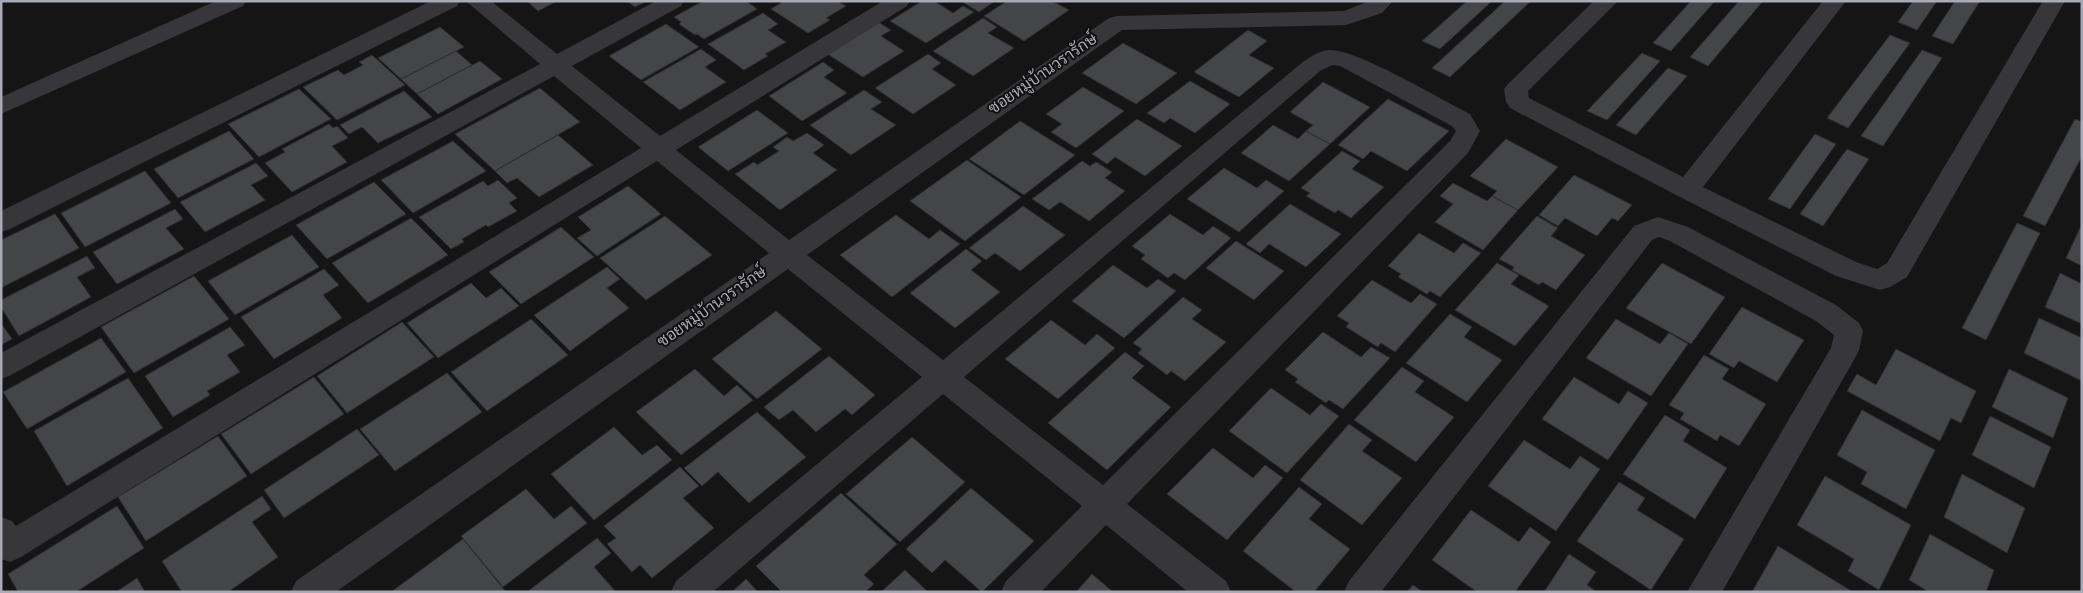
<svg xmlns="http://www.w3.org/2000/svg" width="2083" height="593" font-family="'Sofia Sans Condensed',Sarabun,sans-serif">
  <style>
    .building { fill: #444549; stroke: #2f2f32 }
    .lines { fill: none; stroke-linecap: round; stroke-linejoin: round }
    .street { fill: #36363b; fill-rule: evenodd }
    .labels { text-anchor: middle; dominant-baseline: central; stroke-width: 4; stroke-linejoin: round; paint-order: stroke }
    .street-label { font-size: 16px; fill: #a8aab5; stroke: #101011 }
  </style>
  <rect width="100%" height="100%" fill="#151516"/>
  <path class="building" d="M527,1H557L538,11Z
    M627,1H647L635,7Z
    M703,1H746L757,9L704,39L697,34L695,35L679,24L681,22L674,17Z
    M784,1H837L846,6L826,18L830,20L808,33L771,9Z
    M922,1H934L953,13L963,6L974,12L926,43L890,21Z
    M961,1H995L979,12Z
    M1007,1H1052L1069,10L1024,41L984,16Z
    M1467,1H1492L1440,49L1422,41Z
    M1505,1H1531L1450,77L1432,68Z
    M1691,1H1715L1671,51L1653,43Z
    M1739,1H1763L1708,66L1690,57Z
    M1913,1H1937L1917,30L1898,22Z
    M1955,1H1980L1953,44L1932,36Z
    M763,13L778,24L768,30L786,42L765,54L768,56L744,70L708,44Z
    M983,18L997,27L988,33L1014,48L973,76L933,51Z
    M878,22L891,30L881,36L904,51L863,77L826,53Z
    M666,24L699,47L641,80L609,56Z
    M440,27L464,47L401,79L378,58Z
    M1248,30L1267,41L1249,55L1274,68L1239,97L1194,72Z
    M1890,35L1910,43L1848,128L1827,118Z
    M1123,43L1177,73L1136,104L1082,73Z
    M701,49L716,60L705,67L726,82L680,110L643,82Z
    M1922,50L1942,58L1883,146L1861,136Z
    M456,51L472,65L417,94L401,79Z
    M1642,53L1660,61L1607,120L1587,111Z
    M928,54L941,63L932,69L956,85L913,114L875,88Z
    M372,55L405,85L337,120L303,87L338,70L344,75L363,65L359,62Z
    M480,61L502,79L438,114L417,94Z
    M823,62L834,70L824,77L847,93L802,121L769,96Z
    M1668,68L1687,76L1636,135L1616,125Z
    M1190,81L1230,104L1195,133L1170,118L1164,123L1147,113Z
    M1323,82L1370,107L1330,144L1306,131L1313,125L1290,112Z
    M1083,87L1124,111L1076,148L1051,132L1062,124L1046,114Z
    M540,88L580,122L495,171L455,134Z
    M299,89L331,119L259,157L228,124Z
    M864,90L882,102L871,109L896,125L851,155L810,125Z
    M404,91L432,117L378,143L362,127L349,134L340,125Z
    M1388,99L1449,131L1407,171L1371,151L1363,159L1338,145Z
    M757,110L788,133L728,171L698,147Z
    M1137,119L1182,146L1145,176L1115,157L1107,164L1092,154Z
    M2075,119L2082,122V156L2045,226L2023,216Z
    M1020,121L1075,155L1024,195L969,159Z
    M329,124L333,128L337,126L348,138L332,146L347,162L292,192L265,163L285,152L282,149Z
    M1273,125L1298,139L1306,131L1330,144L1289,181L1241,153Z
    M229,131L254,159L178,198L154,169Z
    M807,133L824,145L813,153L837,170L780,210L735,174L754,162L757,165L779,151L773,147L787,137L793,141Z
    M1815,134L1836,144L1790,209L1768,199Z
    M558,135L593,165L539,197L517,178L507,183L495,171Z
    M1506,139L1558,167L1518,210L1492,196L1497,191L1470,176Z
    M453,141L486,171L413,213L381,180Z
    M1847,149L1869,159L1823,226L1800,214Z
    M1342,151L1360,161L1352,169L1384,187L1351,218L1338,210L1335,213L1306,196L1310,193L1301,188Z
    M967,160L1021,197L965,241L910,201Z
    M1082,161L1090,166L1096,162L1112,172L1105,178L1125,191L1089,221L1060,202L1049,210L1032,199Z
    M256,163L268,176L251,185L265,200L205,232L180,202Z
    M1224,168L1257,188L1266,180L1284,191L1239,232L1187,199Z
    M145,171L171,203L85,247L61,213Z
    M1574,175L1632,205L1618,221L1612,218L1597,236L1565,218L1558,226L1539,215Z
    M498,180L517,198L509,203L517,211L488,227L486,225L462,239L464,242L451,249L419,217L483,181L488,186Z
    M374,182L406,214L327,259L296,225Z
    M1453,183L1487,201L1492,196L1518,210L1483,250L1435,222L1453,204L1440,196Z
    M628,186L661,214L597,256L577,238L591,230L578,217Z
    M1290,204L1341,234L1306,267L1269,244L1260,253L1246,244Z
    M1023,206L1065,235L1020,271L995,253L986,260L969,248Z
    M175,209L183,219L166,228L184,249L117,284L93,252Z
    M55,214L79,248L1,288V240Z
    M1170,214L1203,235L1213,226L1231,238L1185,280L1174,273L1168,278L1141,259L1145,255L1132,246Z
    M896,215L929,239L940,230L960,244L892,297L840,255Z
    M665,216L712,255L646,300L600,258Z
    M1537,216L1558,228L1551,236L1585,255L1556,290L1542,282L1539,285L1512,270L1514,267L1499,259Z
    M411,218L448,255L368,303L332,263Z
    M2017,223L2040,233L1986,340L1962,328Z
    M561,227L594,257L521,304L489,272Z
    M2080,228H2082V266L2066,258Z
    M1419,233L1454,253L1463,243L1481,253L1440,297L1430,291L1427,294L1398,277L1401,274L1388,266Z
    M292,235L319,267L235,315L208,281Z
    M1236,241L1284,271L1254,300L1206,268Z
    M966,249L982,261L971,270L1000,292L955,328L910,293Z
    M87,256L95,268L77,277L91,297L19,336L1,307V300Z
    M1497,263L1519,275L1511,284L1549,306L1515,346L1455,310Z
    M1662,263L1725,297L1691,344L1626,308Z
    M1113,265L1147,288L1158,279L1176,291L1124,338L1072,301Z
    M607,267L620,279L607,288L629,308L570,351L534,315Z
    M324,269L339,285L323,295L342,318L274,359L241,317Z
    M2060,273L2082,284V324L2045,307Z
    M194,276L229,319L134,373L101,327Z
    M1372,280L1411,303L1420,294L1437,304L1395,352L1381,343L1378,347L1346,327L1349,323L1337,316Z
    M471,283L486,298L501,288L519,306L438,358L407,323Z
    M1183,297L1202,310L1192,319L1226,342L1185,381L1171,371L1167,375L1138,353L1142,349L1133,343Z
    M1742,307L1804,340L1777,382L1739,361L1734,368L1709,354Z
    M776,311L822,349L757,399L712,359Z
    M1450,314L1472,327L1464,337L1502,360L1467,402L1406,363Z
    M2039,318L2082,338V381L2024,353Z
    M531,319L568,355L487,411L451,372Z
    M1616,319L1660,344L1669,333L1688,344L1651,396L1586,358Z
    M1051,320L1085,345L1097,334L1115,348L1058,399L1005,359Z
    M402,322L434,357L347,413L317,376Z
    M1,323L12,339L1,345Z
    M230,327L245,345L227,355L240,372L207,391L210,395L173,417L145,376Z
    M1323,332L1361,357L1371,347L1390,358L1343,409L1329,400L1326,403L1295,382L1298,379L1285,370Z
    M101,338L126,372L27,429L3,392Z
    M1896,349L1976,391L1961,423L1951,418L1940,441L1847,391L1857,374L1876,385Z
    M1125,352L1144,366L1132,378L1171,407L1107,470L1048,423Z
    M1704,355L1729,369L1722,379L1766,404L1739,446L1720,435L1717,441L1680,419L1684,413L1669,405Z
    M829,356L875,395L852,415L845,409L816,432L793,410L779,420L764,407Z
    M1402,367L1424,381L1415,392L1454,417L1416,462L1354,420Z
    M695,369L724,396L737,385L753,400L681,455L636,412Z
    M2009,369L2068,398L2053,438L1992,407Z
    M447,373L482,412L395,471L360,429Z
    M314,377L344,414L251,474L221,434Z
    M1574,377L1619,404L1628,391L1648,403L1608,460L1542,419Z
    M128,378L163,428L67,486L34,431Z
    M1271,388L1310,415L1321,404L1339,416L1287,473L1229,431Z
    M1862,410L1935,450L1906,509L1861,484L1867,472L1837,455Z
    M757,412L806,457L749,503L718,472L702,486L684,468Z
    M1665,415L1690,430L1683,441L1727,468L1695,519L1623,474Z
    M1990,416L2051,447L2034,488L1972,455Z
    M1349,424L1372,440L1362,451L1402,478L1362,525L1300,480Z
    M614,427L642,455L657,445L672,460L594,520L551,474Z
    M357,429L379,455L284,518L264,490Z
    M218,436L247,476L146,541L118,497Z
    M912,437L965,482L900,542L846,494Z
    M1524,440L1570,469L1580,456L1600,469L1556,531L1488,486Z
    M1213,448L1253,478L1265,465L1283,478L1227,540L1167,494Z
    M680,467L699,486L683,498L714,528L652,578L640,565L632,572L607,544L616,538L604,526Z
    M1962,474L2025,508L2007,553L1944,517Z
    M1825,476L1911,525L1879,590L1848,571L1854,559L1797,525Z
    M1619,482L1645,498L1637,510L1684,539L1651,590L1577,541Z
    M1299,487L1322,504L1309,519L1350,549L1314,592H1296L1243,551Z
    M971,488L1034,541L982,592L945,560L932,573L906,549Z
    M526,489L554,519L571,506L587,523L503,587L461,536Z
    M841,493L897,544L864,575L874,584L865,592H782L756,566Z
    M262,496L271,509L252,522L278,557L228,592H182L162,561Z
    M117,506L144,548L76,592H18L8,574Z
    M1471,510L1519,542L1530,527L1551,542L1515,592H1477L1432,560Z
    M1930,534L1994,570L1986,592H1929L1909,580Z
    M597,538L611,553L594,567L616,592H527Z
    M463,539L506,592H391Z
    M1778,546L1853,592H1752Z
    M1569,554L1596,572L1587,585L1597,592H1544Z
    M905,570L928,592H881Z
    M1092,574L1113,592H1076Z
    M137,578L145,592H116Z
    M746,579L758,592H732Z
    M1413,585L1423,592H1407Z"/>
  <g class="lines">
    <path class="street" d="M216,1H246L243,6L1,114V97Z
      M431,1H460L457,6L10,229L1,232V211Z
      M466,1H491L557,54L656,1H684L681,6L572,66L660,136L883,1H910L907,6L676,150L789,240L1109,18L1117,16L1344,11L1369,1H1393L1382,13L1346,25L1122,30L807,255L943,360L1304,61C1311,57 1320,50 1329,50C1355,48 1442,100 1470,114L1480,131L1468,153L1127,504L1226,581L1231,592H1188L1106,525L1041,592H1001L1006,581L1082,506L943,394L713,592H671L676,581L922,377L788,269L336,592H291L296,581L769,253L657,161L21,557L10,562L1,559V517L12,521L16,526L641,148L554,76L11,375L1,379V353L540,64ZM1332,65L1340,66L1452,126L1456,131L1450,141L1103,485L964,377L1320,71Z
      M1594,1H1618L1528,91L1529,98L1683,177L1823,1H1846L1703,187L1856,262L1877,269L1887,263L2043,1H2065L1907,277L1890,287L1880,290L1836,276L1678,196L1510,108L1506,102L1504,89L1508,84Z
      M1658,217L1688,227L1836,305L1859,323L1863,331L1859,350L1855,358L1722,592H1687L1831,348L1834,335L1816,321L1670,241L1659,237L1652,240L1381,592H1344L1349,581L1634,226Z"/>
  </g>
  <g class="labels">
    <g class="street-label">
      <text transform="translate(1043 74) rotate(-35)">ซอยหมู่บ้านวรารักษ์</text>
      <text transform="translate(712 307) rotate(-35)">ซอยหมู่บ้านวรารักษ์</text>
    </g>
  </g>
  <rect width="2083" height="593" fill="none" stroke="#a8aab5" stroke-width="5"/>
</svg>
